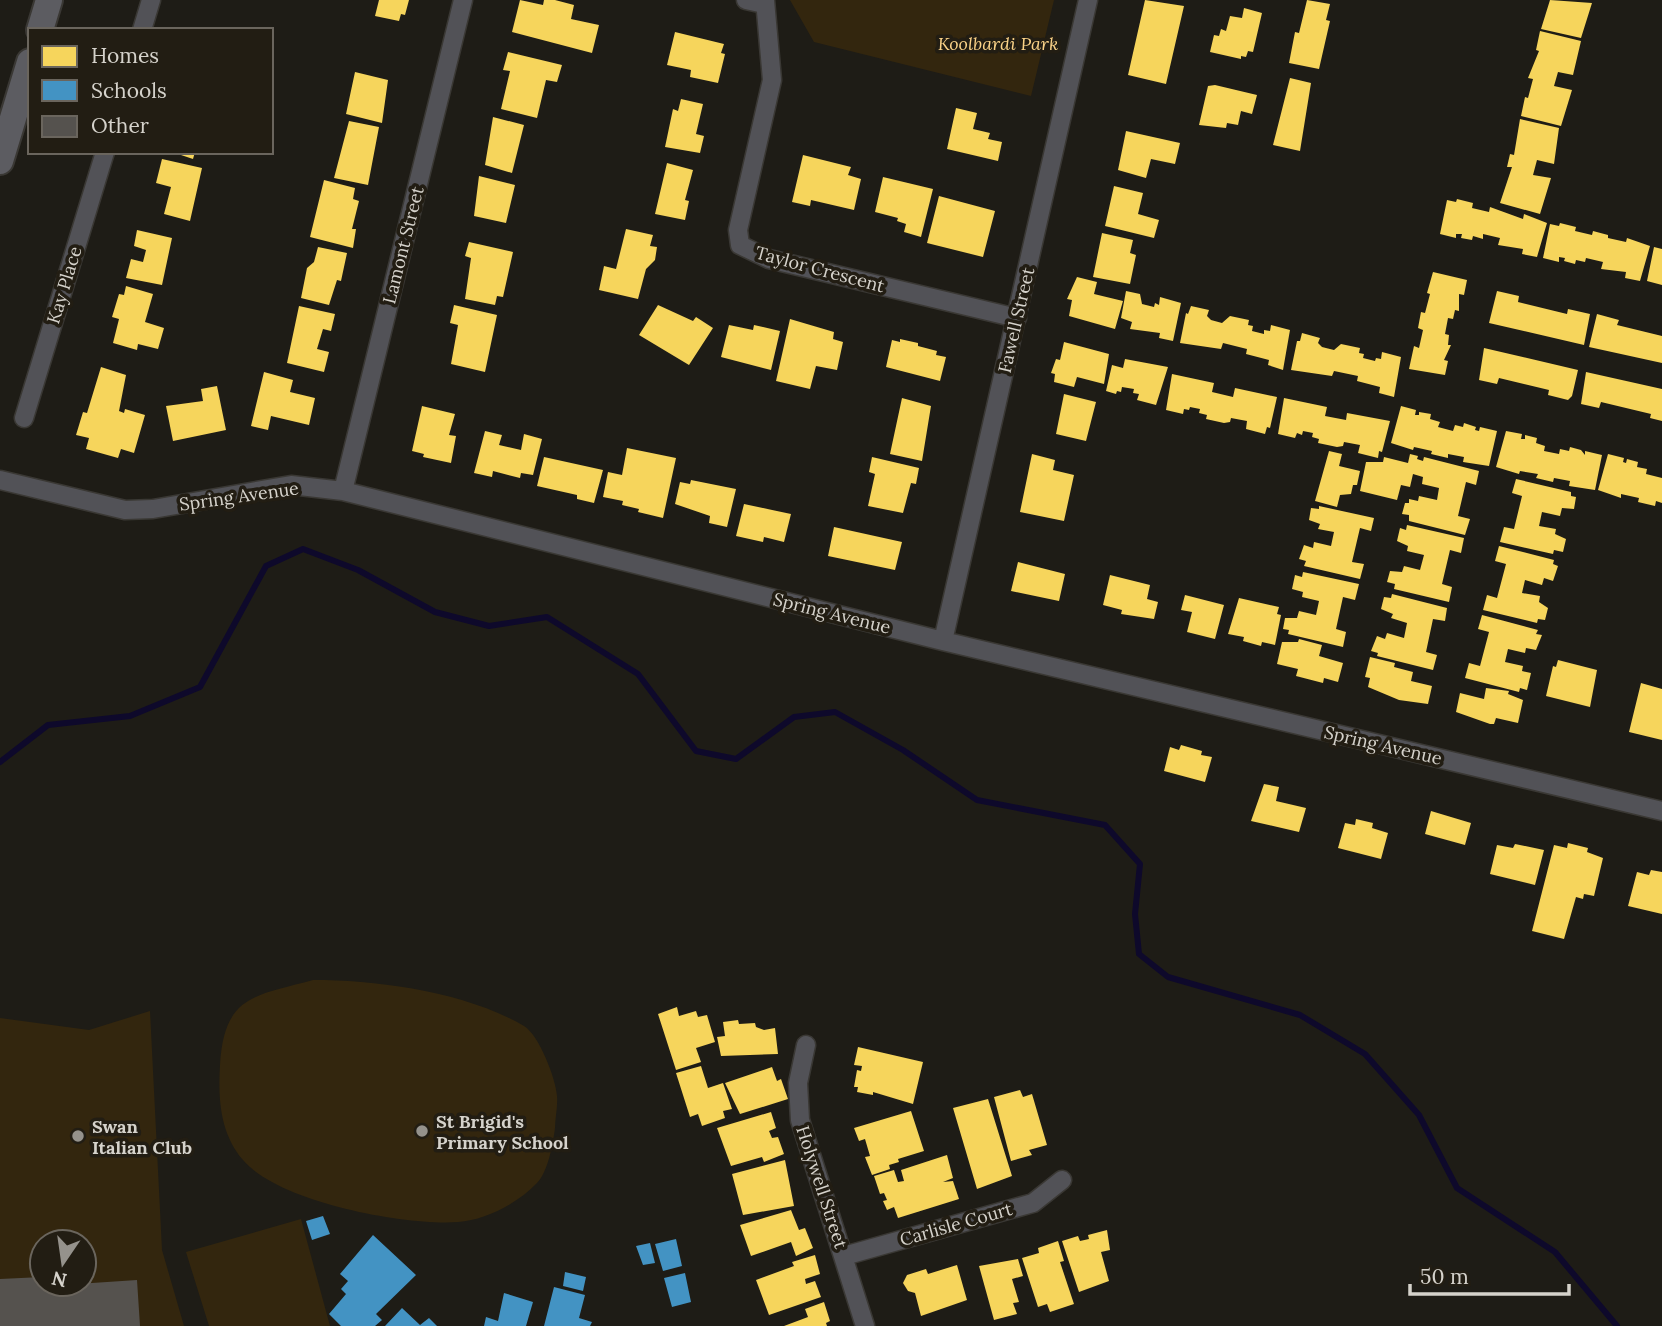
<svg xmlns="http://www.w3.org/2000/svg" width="1662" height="1326" font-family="Lora,serif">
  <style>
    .green { fill: #33260e; fill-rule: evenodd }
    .homes { fill: #f6d55c }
    .schools { fill: #4393c3 }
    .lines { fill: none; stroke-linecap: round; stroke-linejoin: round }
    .stream { stroke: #0e092b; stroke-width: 6 }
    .building { fill: #55524e }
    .street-casing { stroke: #3a3834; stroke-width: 21 }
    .primary-casing { stroke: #3a3834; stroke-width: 30 }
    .street { stroke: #525257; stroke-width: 18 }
    .primary { stroke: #5c5c61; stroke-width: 26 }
    .poi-dot { fill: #95928c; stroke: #221d13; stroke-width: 2.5 }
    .labels { text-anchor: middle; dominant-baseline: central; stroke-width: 7; stroke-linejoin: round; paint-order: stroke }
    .park-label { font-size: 18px; font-style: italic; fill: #fbd388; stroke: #221d13 }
    .street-label { font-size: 18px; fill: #d5d2cb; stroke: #221d13 }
    .poi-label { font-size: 18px; font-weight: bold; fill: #d5d2cb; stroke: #221d13; text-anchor: start }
  </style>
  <rect width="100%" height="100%" fill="#1e1c16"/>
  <path class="green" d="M790,0H1054L1031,96L814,42Z
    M313,980C379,980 466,992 524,1026C539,1035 556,1079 557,1096C558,1106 555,1118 555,1128C553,1144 548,1172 537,1183C518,1203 486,1220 458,1222C405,1226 278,1202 243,1160C220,1133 218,1099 220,1065C224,995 255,996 313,980Z
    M150,1011L162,1250L184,1326H0V1018L89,1030ZM42,1242H84V1284H42Z
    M301,1219L330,1326H209L186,1252Z"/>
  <path class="homes" d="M379,0H409L405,15L401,14L399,21L375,16Z
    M520,0L543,5L544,0H555L574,5L571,19L599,25L592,53L512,32Z
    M1145,0L1184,6L1166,84L1128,75Z
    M1307,0L1330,4L1326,20L1330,21L1319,69L1289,63L1295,32L1299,33Z
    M1550,0L1592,3L1581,38L1541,29Z
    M1244,8L1262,13L1253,52L1248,51L1246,57L1241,56V59L1210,52L1214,35L1219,36L1221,29L1226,31L1230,16L1242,18Z
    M1540,31L1581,41L1573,75L1558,72L1554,86L1572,90L1561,126L1521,116L1525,97L1528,98L1533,79L1528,78L1539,51L1536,50Z
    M675,32L724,44L721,53L725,54L718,83L690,77L691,70L667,65Z
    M508,52L562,65L557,82L546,80L537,118L501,109L510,71L503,70Z
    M355,72L388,80L382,123L346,114Z
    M1290,78L1311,83L1300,151L1273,145Z
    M1215,85L1257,95L1252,114L1241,111L1238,125L1227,123L1226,128L1199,125L1208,86Z
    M681,99L703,104L696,134L704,136L700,153L665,147L673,109L678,111Z
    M956,108L977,113L973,129L990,133L988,139L1002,142L998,161L947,149Z
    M493,117L524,125L512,173L485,165Z
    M1520,119L1559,128L1554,164L1537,160L1533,175L1551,178L1540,214L1500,203L1512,167H1507L1510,154L1514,155Z
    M349,121L379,127L368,185L334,178Z
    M1126,131L1180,143L1175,164L1151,159L1146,178L1118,170Z
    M172,152H195L193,159Z
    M803,155L851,167L848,175L861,179L854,210L811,200L810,206L792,202Z
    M162,159L202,168L190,221L164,214L171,187L156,183Z
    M667,163L693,170L685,200L689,201L685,220L655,214Z
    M479,176L515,185L506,223L474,216Z
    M883,177L933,189L921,237L904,232L906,224L897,221L898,218L875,212Z
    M324,180L355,188L353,199L359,201L352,229H356L353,248L310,237Z
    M1114,186L1143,193L1138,214L1159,220L1154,238L1105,226Z
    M939,196L995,211L983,257L927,243Z
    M1457,199L1473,203L1472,208L1489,212L1490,207L1523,219L1524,214L1547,223L1537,257L1522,254L1523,249L1498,245L1500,238L1483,234V239L1473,236L1472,240L1461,238L1462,234H1456V238L1440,234L1447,200L1456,202Z
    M1560,223L1576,227L1575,231L1592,235L1593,231L1608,235V238L1626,242L1627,238L1650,246L1640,281L1625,278L1626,272L1601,269L1603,262L1586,258L1585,262L1576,260L1575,264L1564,261L1565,258L1559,257V262L1543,258L1550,224L1559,226Z
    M626,229L653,235L650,246L657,247L655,260L646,269L638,299L599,290L604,266L616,269Z
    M137,230L172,238L162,285L126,278L131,259L143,262L146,250L134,246Z
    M1102,233L1133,240L1130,253L1136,255L1130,284L1093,277Z
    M469,242L513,252L503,297L497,296L495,305L465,299L471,258L465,256Z
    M318,247L347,253L341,281L337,280L329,305L301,298L307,268L314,262Z
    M1654,247L1662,249V285L1647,281Z
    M1433,272L1467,280L1464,295L1459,294V311L1455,310L1453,319L1448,318L1445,334L1449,335L1448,345H1451L1444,360L1448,361L1445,375L1409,369L1414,346L1419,348L1423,330L1418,328L1421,312L1425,313L1430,294L1427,293Z
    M1077,277L1097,282L1094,294L1123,301L1115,329L1069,316L1072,300L1067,299Z
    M126,286L153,294L145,322L164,328L158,349L138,344L137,350L113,343L119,319L112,317L119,294L124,295Z
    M1126,291L1140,294L1142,304L1154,307L1155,303L1159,305L1160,297L1181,303L1173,341L1159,338L1160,333L1130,329L1132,322L1121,318Z
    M1497,291L1519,296L1518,302L1567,314L1568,309L1590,314L1584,345L1489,323Z
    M454,305L497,315L485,372L451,364L458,325L450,323Z
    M658,305L693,321L696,317L713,328L689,365L639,335Z
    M299,306L335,314L331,331L323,329L317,349L329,352L324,372L287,363Z
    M1191,306L1209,310L1207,316L1211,320L1222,323L1230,316L1249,320L1248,325L1253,326L1252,331L1264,334V330L1270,331L1271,325L1290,330L1283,370L1268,365L1269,360L1246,354L1247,349L1223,343L1221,349L1180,343L1186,313L1188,314Z
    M1597,314L1619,320L1617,325L1662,336V363L1589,347Z
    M790,319L834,332L833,339L843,342L837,370L816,366L810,389L776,381Z
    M729,325L753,330L754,325L780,331L771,370L721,357Z
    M1302,333L1320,338L1318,343L1322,347L1334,350L1341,344L1360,348L1359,353L1364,354L1363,358L1375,361L1376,358L1381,359L1382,352L1401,357L1394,397L1379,393L1380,387L1357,381L1358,376L1334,371L1332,376L1291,370L1297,341H1300Z
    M900,339L918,343V346L937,351L936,355L946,357L940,381L886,367L892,340L900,342Z
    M1064,342L1109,354L1104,384L1077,377L1074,387L1054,382L1055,374L1051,373L1056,359L1060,360Z
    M1484,348L1578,370L1572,396L1568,400L1548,395L1549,390L1499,378L1497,384L1479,380Z
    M1125,359L1168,367L1156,405L1137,400L1139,394L1133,393L1134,389L1122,387L1121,392L1117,391L1116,394L1106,391L1112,365L1123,368Z
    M101,367L126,375L119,411L124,413L125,409L145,415L134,453L121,449L118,458L86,449L89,438L76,435L83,412L87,413Z
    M264,372L293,380L290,392L315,398L309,425L271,416L268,430L251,426Z
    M1586,372L1662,389V421L1650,418L1651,414L1601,402L1599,408L1581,404Z
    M1172,374L1214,383L1212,392L1233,397L1235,388L1277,397L1270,428L1267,427L1265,434L1246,429L1247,421L1231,418L1230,422L1224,423L1206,419L1207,415L1199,413L1200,409L1190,407L1189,410L1184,409L1183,414L1166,410Z
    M217,386L226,430L173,441L166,406L203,401L201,389Z
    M1064,394L1096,402L1086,441L1056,434Z
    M902,398L931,406L922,461L890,454Z
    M1284,398L1327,407L1325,416L1346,420L1347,413L1390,421L1382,452L1379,451L1378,458L1358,453L1360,445L1344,442L1343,446L1337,447L1318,443L1319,439L1312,437L1313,433L1303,431L1302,435L1297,433L1295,438L1278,434Z
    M422,406L455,414L449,435L456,436L451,463L423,457L424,454L412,451Z
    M1401,406L1416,410L1415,415H1419V412L1431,414L1430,419L1440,422L1438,427L1453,431L1455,425L1463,427L1464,423L1476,427L1475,430L1479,431L1480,427L1497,431L1489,466L1463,462L1464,457L1448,454V458L1431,454L1432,451L1414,447L1413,450L1391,443Z
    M485,431L502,435L499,445L521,450L524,434L542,439L533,475L521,473L520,478L493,471L492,477L474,473Z
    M1506,431L1522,434L1521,439H1525V435L1537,438L1536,443L1545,446L1544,451L1559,454L1560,449L1569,451L1570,447L1581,450L1585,455V451L1602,455L1595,490L1569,486L1570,481L1554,478L1553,482L1536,478L1538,474L1520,471L1519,474L1496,467Z
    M627,448L676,458L663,518L638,512L639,509L622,505L623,501L603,497L608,472L622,475Z
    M1329,451L1342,454L1339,466L1360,471L1357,485H1353L1351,494L1340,495L1337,507L1315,501Z
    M1032,454L1055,460L1053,470L1074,475L1064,521L1020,512Z
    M1410,454L1418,456L1417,459L1423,461L1424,457L1479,471L1476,485L1466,482L1458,516L1470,519L1465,535L1409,521V515L1402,514L1405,503H1409V499L1418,501L1419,496L1437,500L1439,488L1422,484L1423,477L1413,474L1410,487L1401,485L1397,500L1360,491L1366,462H1383L1384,457L1408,463Z
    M1608,454L1624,458L1623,462L1626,463L1627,459L1638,462L1637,467L1647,469L1646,474L1662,478V503L1656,501L1655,506L1638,502L1639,498L1621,494V498L1598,490Z
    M544,457L603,470L594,503L577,499V495L537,486Z
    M872,457L919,468L916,484L911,483L903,513L868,506L875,474L869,472Z
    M1516,479L1571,492V496L1576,497L1574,509L1562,508L1560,516L1542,512L1539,526L1556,529L1555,534L1566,539L1563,552L1554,550L1553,554L1500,542L1504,527L1514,529L1522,496L1512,493Z
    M691,480L736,489L727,527L709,523L710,516L675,504L680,482L690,484Z
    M744,504L791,514L784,542L764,537L763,542L736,536Z
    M1319,506L1374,518L1371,531L1360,528L1352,562L1364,564L1360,579L1304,566L1306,561L1299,559L1304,545L1313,548L1314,542L1331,546L1334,532L1318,529L1320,524L1309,520L1311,508L1319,509Z
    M1407,525L1464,538L1461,553L1450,550L1442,584L1452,587L1449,602L1394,589L1395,584L1387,582L1390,571L1402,572L1404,566L1420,570L1424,555L1407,551L1408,546L1397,541L1400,528L1406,530Z
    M834,527L902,542L895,570L828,556Z
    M1499,546L1554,560L1553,564L1558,566L1553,581L1544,578L1542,585L1525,580L1522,593L1540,596L1539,602L1548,608L1545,620L1538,619L1537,623L1483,610L1487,595L1497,598L1506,564L1495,561Z
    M1018,562L1065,574L1059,601L1011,591Z
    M1303,572L1359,584L1355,600L1343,597L1336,629L1346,632L1343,647L1288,634L1289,630L1283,629L1285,618H1297L1299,611L1316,615L1319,601L1302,597L1303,592L1292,589L1295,575L1302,577Z
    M1110,575L1150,585L1147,599L1158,602L1154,619L1121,614L1122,610L1103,605Z
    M1392,594L1447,608L1445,621L1433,619L1426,652L1437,655L1433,670L1377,656L1378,653L1371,651L1377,636L1385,639L1387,633L1404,638L1407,623L1391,618L1393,614L1381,609L1384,597L1391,598Z
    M1185,595L1224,605L1215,639L1187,632L1192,612L1181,610Z
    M1239,598L1279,607L1277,614L1281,615L1275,645L1262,642L1261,646L1243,641L1244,637L1228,634Z
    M1482,615L1538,630L1536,634L1542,635L1536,650L1526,648L1525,653L1508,649L1505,662L1523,666L1522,671L1531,673L1527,690L1520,688L1519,692L1465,678L1469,663L1480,666L1489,632L1478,629Z
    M1299,639L1322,645L1319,656L1343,663L1338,682L1324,678L1323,683L1296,676L1298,669L1277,664L1282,642H1298Z
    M1370,657L1395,663L1394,667L1413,672L1411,681L1432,686L1428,704L1399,700L1368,687L1370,678L1365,677Z
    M1558,660L1597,670L1590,707L1546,696L1553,666L1556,667Z
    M1641,683L1662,689V740L1629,732Z
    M1486,688L1509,691L1508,694L1523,700L1518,723L1496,718L1494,724H1490L1456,712L1460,693L1484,699Z
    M1181,745L1202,751L1201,755L1212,757L1205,782L1164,771L1170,747L1179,750Z
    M1264,784L1279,787L1276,801L1306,808L1299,832L1251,821Z
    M1431,811L1471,823L1465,845L1425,834Z
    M1356,819L1373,823L1372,828L1388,833L1381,859L1338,848L1345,823L1355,825Z
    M1568,843L1588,848L1587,852L1603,858L1594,896L1584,894L1583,899L1576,897L1564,939L1532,931L1554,845L1567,848Z
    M1515,844L1544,850L1535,885L1490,874L1497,845L1513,848Z
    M1651,870L1662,872V914L1628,906L1637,872L1649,875Z
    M677,1007L679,1016L696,1011L698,1017L707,1015L715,1042L696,1048L701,1062L676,1070L658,1014Z
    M738,1020L739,1024L755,1023L756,1027L764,1030L775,1028L778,1054L721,1056L717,1037L725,1036L723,1022Z
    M858,1047L923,1062L913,1104L873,1092V1095L857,1092L858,1087H854L857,1070L861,1071L862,1066L854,1065Z
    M701,1066L708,1088L723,1083L732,1109L723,1111L725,1118L702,1126L698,1114L690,1117L676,1073Z
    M772,1067L777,1081L781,1079L788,1099L740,1114L725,1083Z
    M1020,1090L1023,1097L1032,1094L1047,1145L1029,1150L1032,1155L1011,1161L994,1097Z
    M988,1099L1012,1176L977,1189L953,1108Z
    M911,1111L924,1151L898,1159L899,1162L889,1165L890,1169L872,1175L865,1157L870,1156L865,1139L859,1141L854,1128Z
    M771,1112L776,1128L769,1131L772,1138L778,1137L784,1154L764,1162L762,1157L731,1166L717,1128Z
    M947,1155L953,1178L943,1182L953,1181L959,1199L898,1218L894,1207L887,1210L883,1201L887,1200L884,1193L880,1194L874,1176L894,1170L898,1182L904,1181L901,1170Z
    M785,1160L794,1206L743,1215L732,1174Z
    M791,1210L799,1230L805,1228L813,1248L796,1256L791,1242L751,1256L740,1225Z
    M1107,1230L1110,1250L1101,1252L1109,1281L1079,1292L1062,1241L1078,1236L1080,1241L1089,1239L1088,1235Z
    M1058,1241L1064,1261L1060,1262L1074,1304L1050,1312L1047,1304L1038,1307L1022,1258L1039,1253L1038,1248Z
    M815,1255L820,1274L805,1279L806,1284L815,1281L821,1297L769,1315L756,1280L794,1266L792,1262Z
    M1018,1259L1023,1276L1012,1279L1019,1302L1013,1303L1017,1314L994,1320L979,1266Z
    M957,1265L967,1300L921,1316L915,1293L908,1291L903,1283L907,1275L926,1269L928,1274Z
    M824,1302L830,1321L826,1323L827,1326H784L808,1317L805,1309Z"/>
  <path class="schools" d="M323,1216L330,1234L312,1240L306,1221Z
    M373,1235L416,1275L376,1314L382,1320L375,1326H341L329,1314L346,1294L341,1289L348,1281L340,1274Z
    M676,1239L682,1266L663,1271L655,1244Z
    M650,1243L655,1263L643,1265L636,1246Z
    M565,1272L586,1277L583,1291L563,1286Z
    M685,1273L691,1302L672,1307L664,1278Z
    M554,1287L585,1295L579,1318L592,1322L590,1326H544Z
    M504,1293L533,1302L526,1326H484L486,1317L498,1321Z
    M402,1308L420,1325L429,1318L437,1326H385Z"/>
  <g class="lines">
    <path class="stream" d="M0,762L48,725L130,716L200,687L266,566L303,549L358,570L435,612L489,626L547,617L638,674L696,751L736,759L794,717L835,712L903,750L977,800L1105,825L1140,864L1135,914L1139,954L1168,977L1300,1015L1365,1054L1419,1115L1457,1188L1555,1252L1617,1326"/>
  </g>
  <path class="building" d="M42,1277V1284L47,1286L137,1280L140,1326H0V1279Z"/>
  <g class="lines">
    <defs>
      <path id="street" d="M746,0L764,4
        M765,0L772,80L738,230L740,245L769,259L1017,318
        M142,30L151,0
        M24,418L105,152
        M0,480L125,510L153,509L291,485L343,491L943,641L1662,811
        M343,491L463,0
        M943,641L1088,0
        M806,1045L798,1083L800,1120L865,1326
        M844,1256L1033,1203L1062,1180"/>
      <path id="primary" d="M40,30L49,0
        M0,161L30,62"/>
    </defs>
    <use href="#street" class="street-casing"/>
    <use href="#primary" class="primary-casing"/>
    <use href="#street" class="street"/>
    <use href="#primary" class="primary"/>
  </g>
  <g class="poi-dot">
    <circle cx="422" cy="1131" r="7"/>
    <circle cx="78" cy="1136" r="7"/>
  </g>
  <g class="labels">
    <g class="park-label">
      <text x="998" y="43">Koolbardi Park</text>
    </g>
    <g class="street-label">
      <text transform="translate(403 245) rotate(-76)">Lamont Street</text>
      <text transform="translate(820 269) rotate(15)">Taylor Crescent</text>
      <text transform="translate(64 285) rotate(-73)">Kay Place</text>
      <text transform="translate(1016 320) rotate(-77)">Fawell Street</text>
      <text transform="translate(239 496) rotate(-8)">Spring Avenue</text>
      <text transform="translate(832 613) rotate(14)">Spring Avenue</text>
      <text transform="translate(1383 745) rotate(13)">Spring Avenue</text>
      <text transform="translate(822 1187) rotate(72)">Holywell Street</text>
      <text transform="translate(956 1224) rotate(-16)">Carlisle Court</text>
    </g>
    <g class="poi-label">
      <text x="436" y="1121">St Brigid's<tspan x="436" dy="21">Primary School</tspan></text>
      <text x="92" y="1126">Swan<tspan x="92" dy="21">Italian Club</tspan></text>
    </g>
  </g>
  <rect x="28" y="28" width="245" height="126" fill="#221d13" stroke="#6a655d" stroke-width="2"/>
  <rect x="42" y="46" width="35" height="21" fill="#f6d55c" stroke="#6a655d" stroke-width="2"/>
  <text x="91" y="63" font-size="21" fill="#d5d2cb">Homes</text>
  <rect x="42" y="80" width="35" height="21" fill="#4393c3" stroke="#6a655d" stroke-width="2"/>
  <text x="91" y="98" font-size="21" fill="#d5d2cb">Schools</text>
  <rect x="42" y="116" width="35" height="21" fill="#55524e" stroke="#6a655d" stroke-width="2"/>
  <text x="91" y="133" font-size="21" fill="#d5d2cb">Other</text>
  <g transform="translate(63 1263) rotate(193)"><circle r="33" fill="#221d13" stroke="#6a655d" stroke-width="2"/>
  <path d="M0-5L12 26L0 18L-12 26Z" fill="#95928c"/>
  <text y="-10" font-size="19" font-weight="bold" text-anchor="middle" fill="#d5d2cb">N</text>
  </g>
  <path d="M1410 1284v10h159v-10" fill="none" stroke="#d5d2cb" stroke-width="3.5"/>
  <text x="1420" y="1284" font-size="21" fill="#d5d2cb" stroke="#221d13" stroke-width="5" paint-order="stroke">50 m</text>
</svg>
